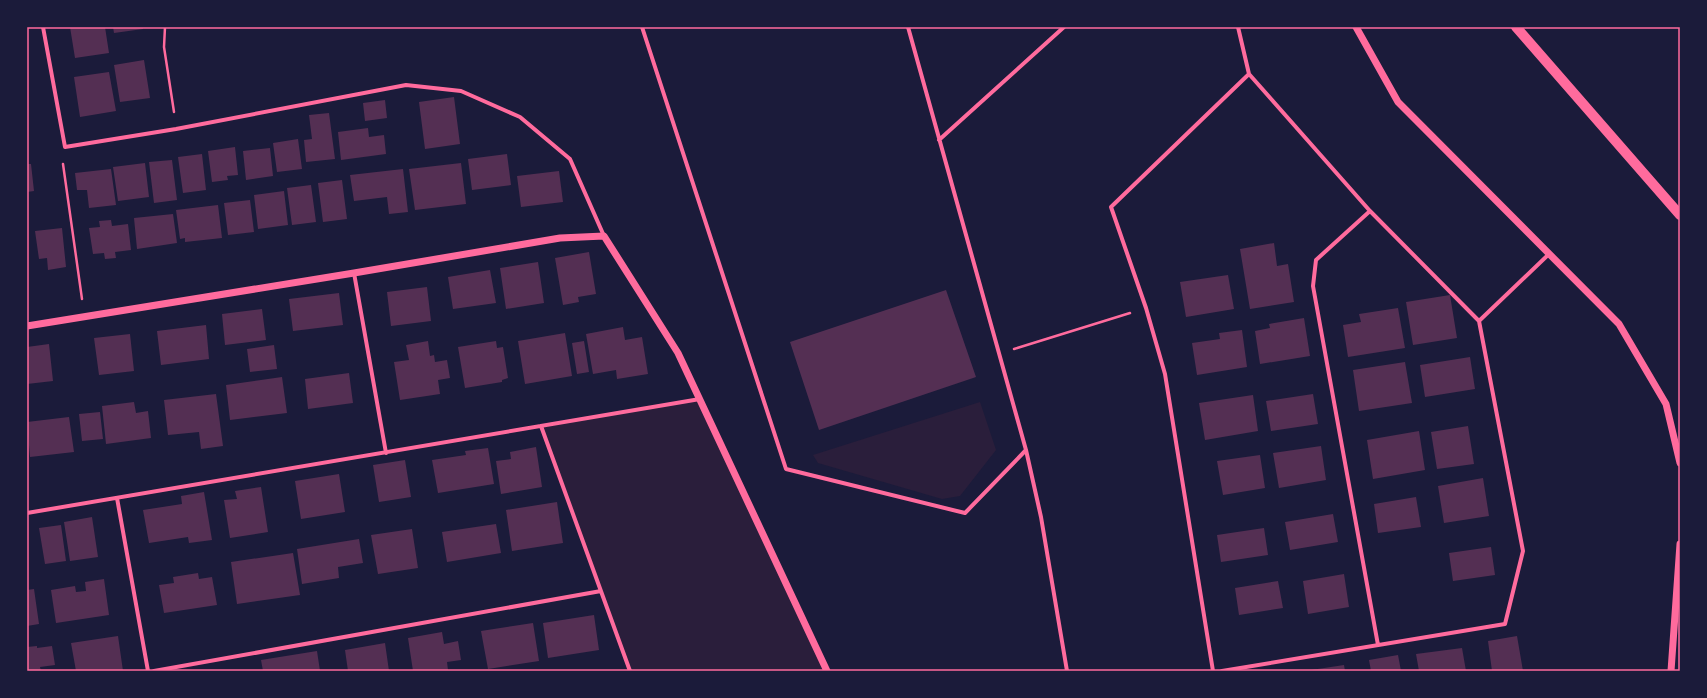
<svg xmlns="http://www.w3.org/2000/svg" width="1707" height="698" font-family="Figtree,sans-serif">
  <style>
    .green { fill: #2a1e3b }
    .building { fill: #542f53 }
    .lines { fill: none; stroke-linecap: round; stroke-linejoin: round }
    .path { stroke: #ff6b9d; stroke-width: 2.5 }
    .minor { stroke: #ff6b9d; stroke-width: 4 }
    .tertiary { stroke: #ff6b9d; stroke-width: 7 }
    .primary { stroke: #ff6b9d; stroke-width: 10 }
    .neatline { fill: none; stroke: #ff6b9d; stroke-width: 1.5 }
  </style>
  <rect width="100%" height="100%" fill="#1b1b3a"/>
  <path class="green" d="M700,399L827,671H630L541,426Z
    M980,402L996,450L960,496L942,499L818,463L813,455Z"/>
  <path class="building" d="M70,27H105L109,53L75,58Z
    M113,27H143V29L114,33Z
    M144,60L150,98L120,102L114,65Z
    M109,72L116,111L80,117L74,77Z
    M454,97L460,144L425,149L419,102Z
    M385,100L387,118L365,121L363,103Z
    M329,113L335,159L306,162L304,140L312,139L309,115Z
    M368,128L369,137L384,135L386,154L341,160L338,132Z
    M298,139L302,169L277,172L273,143Z
    M235,147L238,175L227,176L228,180L212,182L208,151Z
    M270,148L273,176L246,180L243,151Z
    M202,154L206,190L183,193L178,157Z
    M507,154L511,185L472,190L468,159Z
    M172,160L177,200L154,203L149,162Z
    M145,163L149,197L118,201L113,167Z
    M461,163L466,204L415,210L409,169Z
    M27,164H31L34,191L27,192Z
    M111,169L116,205L89,208L87,190H77L75,173Z
    M403,169L408,212L389,214L387,197L354,201L350,175Z
    M559,171L563,202L521,207L517,176Z
    M342,180L347,219L323,222L318,183Z
    M311,185L316,222L292,225L287,188Z
    M284,191L288,225L258,229L254,195Z
    M250,200L254,232L228,235L224,203Z
    M218,205L222,238L185,242V238L180,239L176,210Z
    M173,214L177,243L137,249L134,218Z
    M111,220L112,226L128,224L131,250L115,252L116,258L105,259L104,253L93,254L89,228L100,227L99,221Z
    M62,228L66,267L48,270L47,258L39,259L35,231Z
    M1274,243L1277,266L1288,264L1294,302L1250,309L1240,249Z
    M589,252L596,294L578,297L579,302L563,305L555,258Z
    M538,262L544,303L506,309L500,268Z
    M490,270L496,303L453,309L448,277Z
    M1228,275L1234,309L1186,317L1180,282Z
    M427,287L431,321L391,326L387,292Z
    M946,290L976,377L819,430L790,342Z
    M339,293L343,325L293,331L289,299Z
    M1450,295L1457,338L1413,345L1406,302Z
    M1398,308L1405,348L1348,357L1343,325L1361,322L1359,314Z
    M262,309L266,340L225,345L222,314Z
    M1304,318L1310,356L1260,364L1255,331L1270,328L1269,324Z
    M206,325L209,359L161,365L157,331Z
    M623,327L625,340L642,337L648,374L617,379L616,370L593,374L586,334Z
    M1242,330L1247,367L1197,375L1192,343L1220,339L1219,333Z
    M565,333L572,376L525,384L518,341Z
    M130,334L134,371L99,375L94,338Z
    M428,341L430,356L434,355L435,362L447,360L450,378L438,380L440,394L400,400L394,362L409,360L406,345Z
    M496,341L497,348L503,347L508,378L502,380V382L465,388L458,347Z
    M584,341L589,372L577,374L572,343Z
    M49,344L53,381L27,384V347Z
    M274,345L277,369L250,372L247,349Z
    M1470,357L1475,389L1425,397L1420,365Z
    M1405,362L1412,403L1359,411L1353,370Z
    M349,373L353,403L308,409L305,379Z
    M282,377L287,413L230,420L226,385Z
    M216,394L223,446L201,449L199,432L168,435L164,400Z
    M1313,394L1318,424L1271,431L1266,401Z
    M1253,395L1258,431L1205,440L1199,403Z
    M134,402L136,413L148,411L151,438L106,444L102,406Z
    M100,412L103,439L82,441L79,414Z
    M69,417L74,452L30,457L27,422Z
    M1468,426L1474,464L1437,469L1431,432Z
    M1419,431L1425,470L1373,479L1367,440Z
    M1321,446L1326,480L1279,488L1273,453Z
    M536,447L542,487L501,494L496,461L511,459L510,452Z
    M488,448L494,484L438,493L432,460L466,455L465,451Z
    M1260,455L1265,488L1223,495L1217,461Z
    M405,460L411,497L379,502L373,465Z
    M339,474L345,512L301,519L295,481Z
    M1483,478L1489,516L1444,523L1438,486Z
    M261,487L268,532L230,538L224,500L237,499L235,491Z
    M204,492L212,540L189,543L188,537L149,543L143,510L182,504L181,496Z
    M1416,497L1421,527L1378,533L1374,504Z
    M557,502L563,543L512,551L506,510Z
    M1333,514L1338,542L1290,550L1285,522Z
    M92,517L98,557L70,561L64,522Z
    M496,524L501,553L447,562L442,532Z
    M61,525L66,561L45,564L39,528Z
    M1264,528L1268,555L1221,562L1217,535Z
    M412,529L418,568L378,574L371,535Z
    M359,539L363,563L338,567L339,578L302,584L297,549Z
    M1491,547L1495,575L1453,581L1449,553Z
    M293,553L300,595L237,604L231,562Z
    M198,573L199,579L212,577L217,605L164,613L159,585L174,583L173,577Z
    M1344,574L1349,607L1308,614L1303,581Z
    M104,579L109,615L56,623L51,590L75,586L76,592L86,591L85,582Z
    M1278,581L1283,608L1239,615L1235,588Z
    M34,589L39,624L27,626V590Z
    M594,615L599,650L548,658L543,623Z
    M533,623L539,661L488,669L481,631Z
    M442,632L444,644L458,641L461,660L447,662L448,670L413,671L408,638Z
    M118,636L123,671H76L71,643Z
    M1517,636L1523,671H1492L1488,641Z
    M385,643L389,671H348L345,650Z
    M37,646V648L52,646L55,665L40,667L41,671H27V647Z
    M1462,648L1466,671H1419L1416,654Z
    M317,651L320,671H263L261,660Z
    M1398,655L1401,671H1371L1369,660Z
    M1344,665L1345,671H1311V670Z"/>
  <g class="lines">
    <path class="path" d="M165,27L164,47L174,112
      M63,164L82,299
      M1014,349L1130,313"/>
    <path class="minor" d="M43,27L65,147L176,129L406,85L461,91L520,117L570,159L604,236
      M642,27L786,469L965,513L1026,450
      M908,27L1026,450L1041,517L1067,671
      M939,140L1064,27
      M1370,211L1316,260L1313,286L1378,645
      M354,273L386,453
      M1479,321L1549,254
      M541,426L630,671
      M117,498L148,671
      M27,513L700,399
      M154,671L601,591
      M1213,671L1165,374L1146,308L1111,207L1249,74
      M1222,671L1505,624L1523,551L1479,321L1370,211L1249,74L1238,27"/>
    <path class="tertiary" d="M1356,27L1398,102L1619,324L1666,404L1680,463
      M27,326L354,273L560,238L604,236L678,353L827,671
      M1671,671L1680,544"/>
    <path class="primary" d="M1516,27L1680,215"/>
  </g>
  <rect width="1707" height="698" fill="none" stroke="#1b1b3a" stroke-width="56"/>
  <rect x="28" y="28" width="1651" height="642" class="neatline"/>
</svg>
